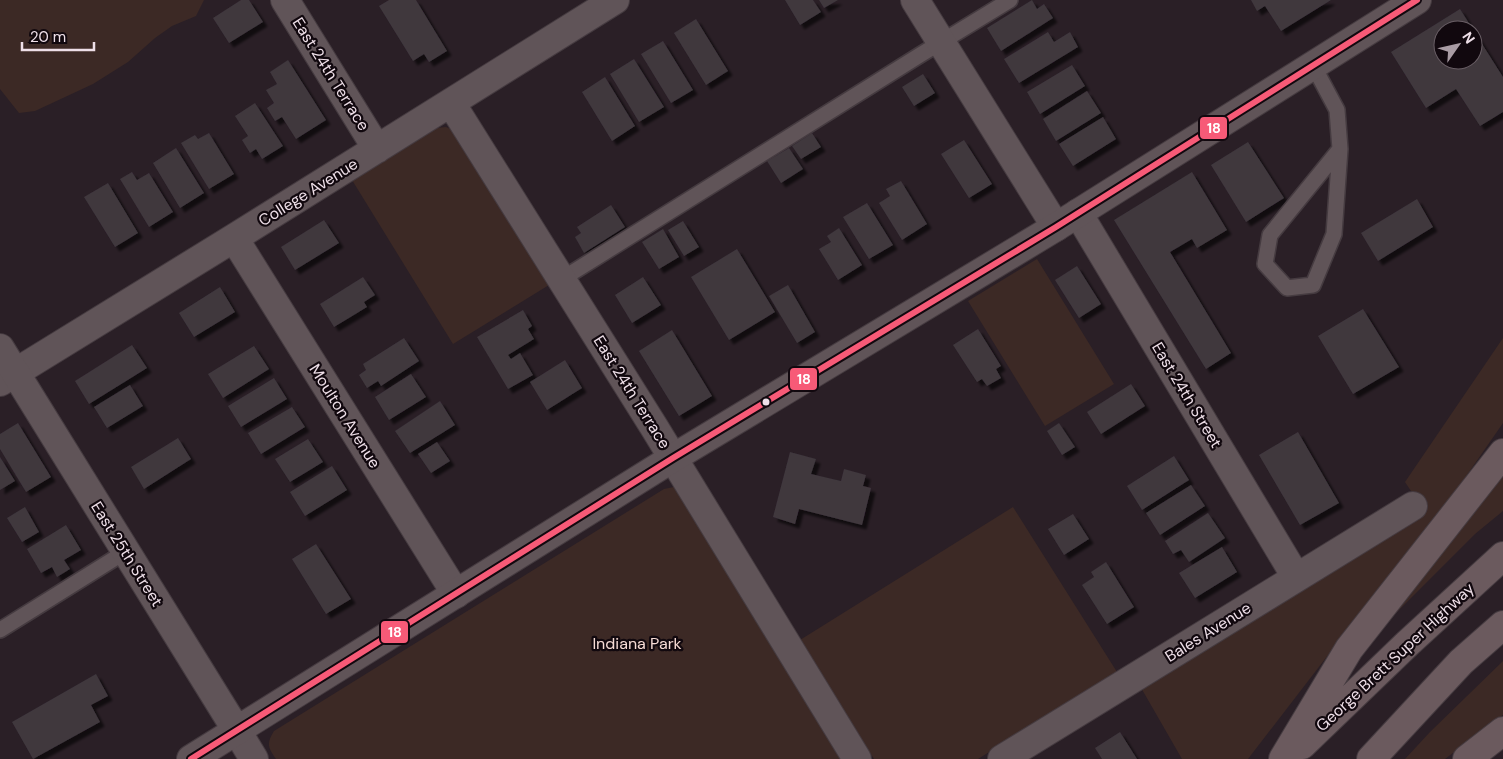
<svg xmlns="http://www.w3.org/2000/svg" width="1503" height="759" font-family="'DM Sans',sans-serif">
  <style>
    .green { fill: #3c2925 }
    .building { fill: #3f373e; fill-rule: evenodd; filter: url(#shadow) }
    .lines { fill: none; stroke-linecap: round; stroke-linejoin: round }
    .service-casing { stroke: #453b40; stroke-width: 18 }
    .minor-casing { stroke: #453b40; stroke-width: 30 }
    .tertiary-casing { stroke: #453b40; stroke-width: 30 }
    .motorway-casing { stroke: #453b40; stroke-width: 30 }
    .service { stroke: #605458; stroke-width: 15 }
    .minor { stroke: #605458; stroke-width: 28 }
    .tertiary { stroke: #605458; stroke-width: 28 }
    .motorway { stroke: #6b5a5e; stroke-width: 28 }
    .bus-1-casing { stroke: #11080e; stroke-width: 10 }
    .bus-1 { stroke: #f75a77; stroke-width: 6 }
    .bus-dot { fill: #eedfe8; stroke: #11080e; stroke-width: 2 }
    .labels { text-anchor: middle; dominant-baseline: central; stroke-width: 4.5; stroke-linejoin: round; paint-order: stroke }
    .street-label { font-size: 16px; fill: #eedfe8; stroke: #11080e }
    .park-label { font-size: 16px; fill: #f7dcd6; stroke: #11080e }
    .line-badge { stroke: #11080e; stroke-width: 2 }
    .badge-label { font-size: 14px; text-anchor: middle; font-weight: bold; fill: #fff }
  </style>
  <defs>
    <filter id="shadow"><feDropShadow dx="4.5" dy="4.5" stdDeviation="1" flood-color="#0009"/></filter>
  </defs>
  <rect width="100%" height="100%" fill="#2a1f26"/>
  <path class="green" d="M0,0H204L196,16L172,26L155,38L128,62L93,84L35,111L19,113L0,89Z
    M446,127L455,131L549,285L453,344L352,180L437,128Z
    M1037,259L1114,384L1045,426L968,301Z
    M1503,338V423L1433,524L1325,659L1248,759H1182L1140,686L1423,509L1405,482Z
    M1503,470V511L1475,534L1379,630Z
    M674,487L680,491L839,751V759H276C268,747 266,744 274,731L664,489Z
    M1013,507L1117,672L978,759H874L800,640Z
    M1503,661V715L1445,759H1405L1430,732Z"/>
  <path class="building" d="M241,0H249L263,22L229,43L213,18Z
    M389,0H416L447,51L429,62L424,54L413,61L379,6Z
    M785,0H813L821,12L800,25Z
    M819,0H838L824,8Z
    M1032,0L1037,9L1044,4L1053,18L1001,51L987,28Z
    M1251,0H1331L1281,31L1265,6L1257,11Z
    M1460,9L1503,77V112L1480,126L1456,89L1426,108L1391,52ZM1443,30H1473V60H1443Z
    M696,19L728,71L706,85L674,33Z
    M1048,32L1054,42L1070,32L1078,47L1019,83L1004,59Z
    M663,41L693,90L671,103L641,54Z
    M634,59L664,107L639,122L610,74Z
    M288,60L326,120L296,139L282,117L275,121L267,108L274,103L266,90L277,84L270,72Z
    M1072,65L1085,86L1040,114L1027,92Z
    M923,74L935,93L914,106L902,87Z
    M605,77L635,126L612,141L582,92Z
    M1087,91L1101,113L1056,141L1043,119Z
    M255,103L283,146L262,159L256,149L250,153L242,140L248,136L235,116Z
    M1103,117L1116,139L1073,166L1059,144Z
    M209,133L234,174L209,189L181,143L195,135L198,139Z
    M812,133L821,147L801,159L792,146Z
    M964,140L992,184L969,198L941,154Z
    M1248,142L1284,198L1246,222L1211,165Z
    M176,148L204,193L180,208L153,163Z
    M789,148L803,169L781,183L767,161Z
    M132,172L137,180L149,173L173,212L149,227L120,179Z
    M1192,172L1227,230L1197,248L1192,239L1170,252L1231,353L1206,369L1114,220Z
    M901,181L927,224L902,240L879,203L890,196L886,189Z
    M108,183L138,233L115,247L84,197Z
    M1417,199L1433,227L1378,261L1361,233Z
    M867,203L893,245L869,259L843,217Z
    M611,205L625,227L584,253L575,237L581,233L577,227Z
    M324,220L339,243L295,270L281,247Z
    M683,221L699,247L684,256L668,230Z
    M839,228L862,265L838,280L819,249L831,242L827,236Z
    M663,229L679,257L659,269L642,242Z
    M737,249L775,312L729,340L691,277Z
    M1077,266L1101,304L1079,318L1055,280Z
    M363,277L375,295L364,302L367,307L334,327L320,304Z
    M643,277L661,305L632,323L615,295Z
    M788,285L815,332L797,343L769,296Z
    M220,287L235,312L194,337L179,313Z
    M1363,309L1399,367L1353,394L1318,336Z
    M523,310L532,326L528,329L534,339L508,355L511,359L520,353L533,375L508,389L477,337Z
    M978,329L1001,366L996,369L1001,378L987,386L982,379L977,382L953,345Z
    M672,330L712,396L679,416L639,351Z
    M404,338L419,361L381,386L378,381L367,388L359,375L366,370L363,364Z
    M132,345L147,368L89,404L75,381Z
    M254,346L269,369L223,398L208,374Z
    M565,360L582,388L547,410L530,382Z
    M411,374L426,397L389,420L375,397Z
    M274,378L287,399L241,427L228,406Z
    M1131,384L1145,406L1101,434L1087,412Z
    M130,385L143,406L107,428L94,407Z
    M440,401L455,425L410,453L395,431Z
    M292,407L305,427L261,454L248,433Z
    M18,423L51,477L26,492L0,449V434Z
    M1059,423L1075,447L1062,455L1047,431Z
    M1298,432L1339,503L1300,525L1259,455Z
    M178,438L191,459L144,489L131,467Z
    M308,439L323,462L290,482L275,459Z
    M437,442L450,461L431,473L418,454Z
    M790,452L816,459L811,474L841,481L844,469L866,475L863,486L871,488L862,525L799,509L795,524L773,517Z
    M1174,456L1189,480L1142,510L1127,486Z
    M0,457L15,481L0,490Z
    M332,466L347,490L305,516L290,492Z
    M1191,485L1205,506L1160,535L1146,513Z
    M25,507L39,532L22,542L7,518Z
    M1208,513L1225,538L1189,562L1181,550L1173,554L1165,541Z
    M1073,514L1089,539L1064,555L1048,529Z
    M66,525L81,550L64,560L70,569L57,577L52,567L41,573L27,549Z
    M316,544L351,599L326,614L292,559Z
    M1222,547L1237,572L1195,598L1179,573Z
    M1106,562L1134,607L1107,624L1082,585L1094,577L1091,572Z
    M96,674L108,696L91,705L100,722L33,759L12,722Z
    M1120,732L1137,759H1102L1095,748Z"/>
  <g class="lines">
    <defs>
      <path id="service" d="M1313,65L1337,110L1340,149L1334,234L1313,285L1287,288L1265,264L1270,235L1340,149
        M562,279L920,55L1010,0
        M0,630L125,552"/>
      <path id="minor" d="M285,0L377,149
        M915,0L1056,227
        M451,103L654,427L857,759
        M1078,213L1296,577
        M234,238L456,594
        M0,382L234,238L615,0
        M237,731L254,759
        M1002,759L1413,506"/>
      <path id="tertiary" d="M0,348L237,731
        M191,759L673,458L1056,227L1417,0"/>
      <path id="motorway" d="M1302,745L1407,644L1503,556
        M1283,759L1349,649L1503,453
        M1371,759L1461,662L1503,625
        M1467,759L1503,731"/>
    </defs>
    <use href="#service" class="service-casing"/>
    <use href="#minor" class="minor-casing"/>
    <use href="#tertiary" class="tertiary-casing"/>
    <use href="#motorway" class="motorway-casing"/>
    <use href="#service" class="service"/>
    <use href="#minor" class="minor"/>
    <use href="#tertiary" class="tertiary"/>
    <use href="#motorway" class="motorway"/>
    <defs>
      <path id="bus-1" d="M191,759L673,458L1056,227L1417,0"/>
    </defs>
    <use href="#bus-1" class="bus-1-casing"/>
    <use href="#bus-1" class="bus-1"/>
  </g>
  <circle class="bus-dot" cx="766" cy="402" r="4.5"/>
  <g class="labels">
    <g class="street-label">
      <text transform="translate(331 74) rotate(58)">East 24th Terrace</text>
      <text transform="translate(308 192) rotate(-32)">College Avenue</text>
      <text transform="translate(632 392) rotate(58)">East 24th Terrace</text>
      <text transform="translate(1187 395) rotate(59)">East 24th Street</text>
      <text transform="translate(345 416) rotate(58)">Moulton Avenue</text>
      <text transform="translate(127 554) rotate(58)">East 25th Street</text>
      <text transform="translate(1208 632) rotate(-32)">Bales Avenue</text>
      <text transform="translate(1395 657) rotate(-43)">George Brett Super Highway</text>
    </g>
    <g class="park-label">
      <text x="637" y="643">Indiana Park</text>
    </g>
  </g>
  <g class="line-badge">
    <rect x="1199" y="116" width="29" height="24" rx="5" fill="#f75a77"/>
    <rect x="789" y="367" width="29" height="24" rx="5" fill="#f75a77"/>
    <rect x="380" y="620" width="29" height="24" rx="5" fill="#f75a77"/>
  </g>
  <g class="badge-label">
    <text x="1214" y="133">18</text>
    <text x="804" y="384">18</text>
    <text x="395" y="637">18</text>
  </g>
  <g transform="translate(1458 45) rotate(56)"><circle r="24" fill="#11080e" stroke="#695e65"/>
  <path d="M0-4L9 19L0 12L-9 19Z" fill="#a99ca4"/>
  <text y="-8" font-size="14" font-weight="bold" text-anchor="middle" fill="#eedfe8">N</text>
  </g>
  <path d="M22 42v8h72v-8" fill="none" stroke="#eedfe8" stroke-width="2.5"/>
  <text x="30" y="42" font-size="15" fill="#eedfe8" stroke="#11080e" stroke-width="4" paint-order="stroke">20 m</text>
</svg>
